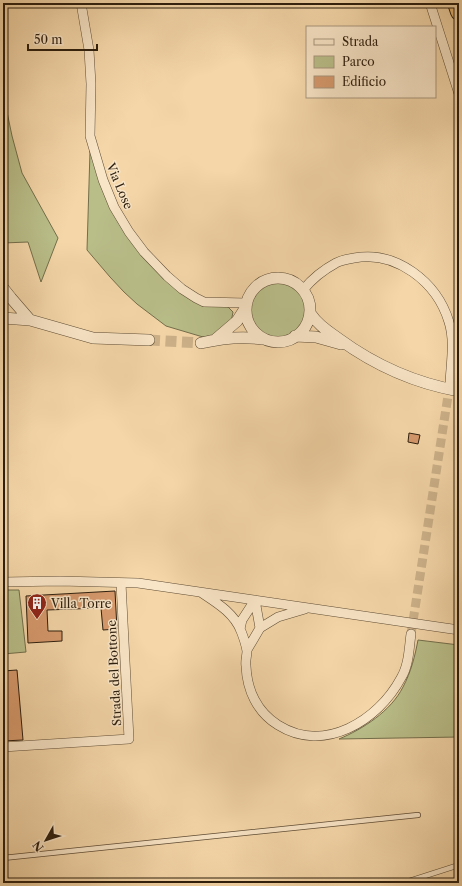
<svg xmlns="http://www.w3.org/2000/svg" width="462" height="886" font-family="'Libre Caslon Text',serif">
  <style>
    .green { fill: #b9be89; stroke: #736e4b }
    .building { fill: #d6996c; stroke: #2d1e0d }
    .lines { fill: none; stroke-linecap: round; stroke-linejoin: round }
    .minor-tunnel { stroke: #ccb189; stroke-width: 9; stroke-dasharray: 9 4.5; stroke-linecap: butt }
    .tertiary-tunnel { stroke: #ccb189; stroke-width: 11; stroke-dasharray: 11 5.5; stroke-linecap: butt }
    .service-casing { stroke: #5f4c34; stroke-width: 6 }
    .minor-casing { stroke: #5f4c34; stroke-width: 10 }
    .tertiary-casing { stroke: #5f4c34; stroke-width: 12 }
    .motorway-casing { stroke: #2d1e0d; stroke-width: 18 }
    .service { stroke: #f8e4c6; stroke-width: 4.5 }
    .minor { stroke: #f8e4c6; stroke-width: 9 }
    .tertiary { stroke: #f8e4c6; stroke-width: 11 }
    .motorway { stroke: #eabb74; stroke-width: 16 }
    .labels { text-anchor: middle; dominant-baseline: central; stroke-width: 3; stroke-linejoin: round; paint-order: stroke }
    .street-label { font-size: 12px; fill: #2d1e0d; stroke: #f8e4c6 }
    .poi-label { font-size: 12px; fill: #2d1e0d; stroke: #f8e4c6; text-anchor: start }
  </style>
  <rect width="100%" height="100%" fill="#f4d6a8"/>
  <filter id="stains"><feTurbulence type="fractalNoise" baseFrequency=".005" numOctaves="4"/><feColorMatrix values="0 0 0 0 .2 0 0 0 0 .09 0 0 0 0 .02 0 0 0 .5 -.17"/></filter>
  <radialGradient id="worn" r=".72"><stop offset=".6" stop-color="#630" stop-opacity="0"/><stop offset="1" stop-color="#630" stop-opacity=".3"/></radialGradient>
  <path class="green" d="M3,83L6,107L12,136L22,173L58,238L41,282L28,242L3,243Z
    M90,151L100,181L111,209L179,291L228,307L233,312L231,322L217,335L203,337L166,326L137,304L124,292L110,277L87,250Z
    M246 310a32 32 0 1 1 64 0a32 32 0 1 1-64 0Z
    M3,590H19L26,652L3,654Z
    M418,640L459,645V737L339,739C363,729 391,711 403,687C411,672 415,656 418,640Z"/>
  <path class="building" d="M409,433L420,435L418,444L408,442Z
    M115,591L117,629L103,630L101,608L47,610L48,631H62V641L28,643L26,596Z
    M17,670L23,740L3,741V671Z"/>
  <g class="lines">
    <path class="minor-tunnel" d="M411,634L450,383"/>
    <path class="tertiary-tunnel" d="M149,340L201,343"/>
    <defs>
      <path id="service" d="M3,858L418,815
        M403,883L459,865"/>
      <path id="minor" d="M81,3L89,50L91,84L90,136L103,180L114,207L129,232L144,252L167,276L182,289L196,298L204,302L246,303
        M430,3L459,94
        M303,290C312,279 323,270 336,263C341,260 348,259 354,258C396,250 437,282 449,322C455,341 451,363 450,383
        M3,582L60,581L138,583L459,630
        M202,593C217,603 234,613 241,631C243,636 246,645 247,651C247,656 245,661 246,666C247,690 257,712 278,725C324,754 378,721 401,678C409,665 409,648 411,634
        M255,600L260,628
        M240,629L242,620L255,600
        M247,650L260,628L278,617L305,609
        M3,747L129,739L121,583"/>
      <path id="tertiary" d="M246 310a32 32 0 1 1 64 0a32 32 0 1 1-64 0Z
        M3,288L11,298L30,320
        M310,313C318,325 328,331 339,339C376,366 414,383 459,391
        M3,318L30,320L93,338L149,340
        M295,336L316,337L341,344
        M216,339L237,321L246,307
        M201,343C222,338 241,336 262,339"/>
      <path id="motorway" d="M456,3L459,12"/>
    </defs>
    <use href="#service" class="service-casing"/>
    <use href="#minor" class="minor-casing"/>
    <use href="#tertiary" class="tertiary-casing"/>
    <use href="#motorway" class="motorway-casing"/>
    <use href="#service" class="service"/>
    <use href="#minor" class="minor"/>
    <use href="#tertiary" class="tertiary"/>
    <use href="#motorway" class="motorway"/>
  </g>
  <defs>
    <symbol id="building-pin" viewBox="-11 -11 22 30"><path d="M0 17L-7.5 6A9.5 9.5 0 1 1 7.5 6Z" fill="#8f2418" stroke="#f8e4c6"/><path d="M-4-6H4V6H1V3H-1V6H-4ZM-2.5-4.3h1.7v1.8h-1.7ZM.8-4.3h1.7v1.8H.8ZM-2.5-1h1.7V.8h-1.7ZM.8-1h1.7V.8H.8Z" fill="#fff"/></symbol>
  </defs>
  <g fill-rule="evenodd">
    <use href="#building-pin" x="26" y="592" width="22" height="30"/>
  </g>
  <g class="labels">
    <g class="street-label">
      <text transform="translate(120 186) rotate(67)">Via Lose</text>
      <text transform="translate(114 673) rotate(-93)">Strada del Bottone</text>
    </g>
    <g class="poi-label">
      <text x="51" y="603">Villa Torre</text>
    </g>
  </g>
  <rect width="462" height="886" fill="none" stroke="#f4d6a8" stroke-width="16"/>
  <rect x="4" y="4" width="454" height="878" fill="none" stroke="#2d1e0d" stroke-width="2"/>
  <rect x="8" y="8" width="446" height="870" fill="none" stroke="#2d1e0d"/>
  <rect x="306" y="26" width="130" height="72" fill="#f8e4c6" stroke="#a7957c"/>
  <rect x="314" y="39" width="20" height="6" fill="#f8e4c6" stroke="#a7957c"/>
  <text x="342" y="46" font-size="12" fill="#2d1e0d">Strada</text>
  <rect x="314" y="56" width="20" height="12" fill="#b9be89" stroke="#a7957c"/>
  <text x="342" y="66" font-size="12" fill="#2d1e0d">Parco</text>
  <rect x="314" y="76" width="20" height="12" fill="#d6996c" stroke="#a7957c"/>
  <text x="342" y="86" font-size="12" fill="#2d1e0d">Edificio</text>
  <g transform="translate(46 840) rotate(231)" stroke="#f8e4c6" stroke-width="3" paint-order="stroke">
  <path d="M0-3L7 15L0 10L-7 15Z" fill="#2d1e0d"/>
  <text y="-6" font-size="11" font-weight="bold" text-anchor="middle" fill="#2d1e0d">N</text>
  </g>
  <path d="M28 44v6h69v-6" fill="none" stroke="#2d1e0d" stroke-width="2"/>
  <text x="34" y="44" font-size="12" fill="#2d1e0d" stroke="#f8e4c6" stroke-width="3" paint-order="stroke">50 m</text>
  <rect width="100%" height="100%" filter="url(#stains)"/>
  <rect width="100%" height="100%" fill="url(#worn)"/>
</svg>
